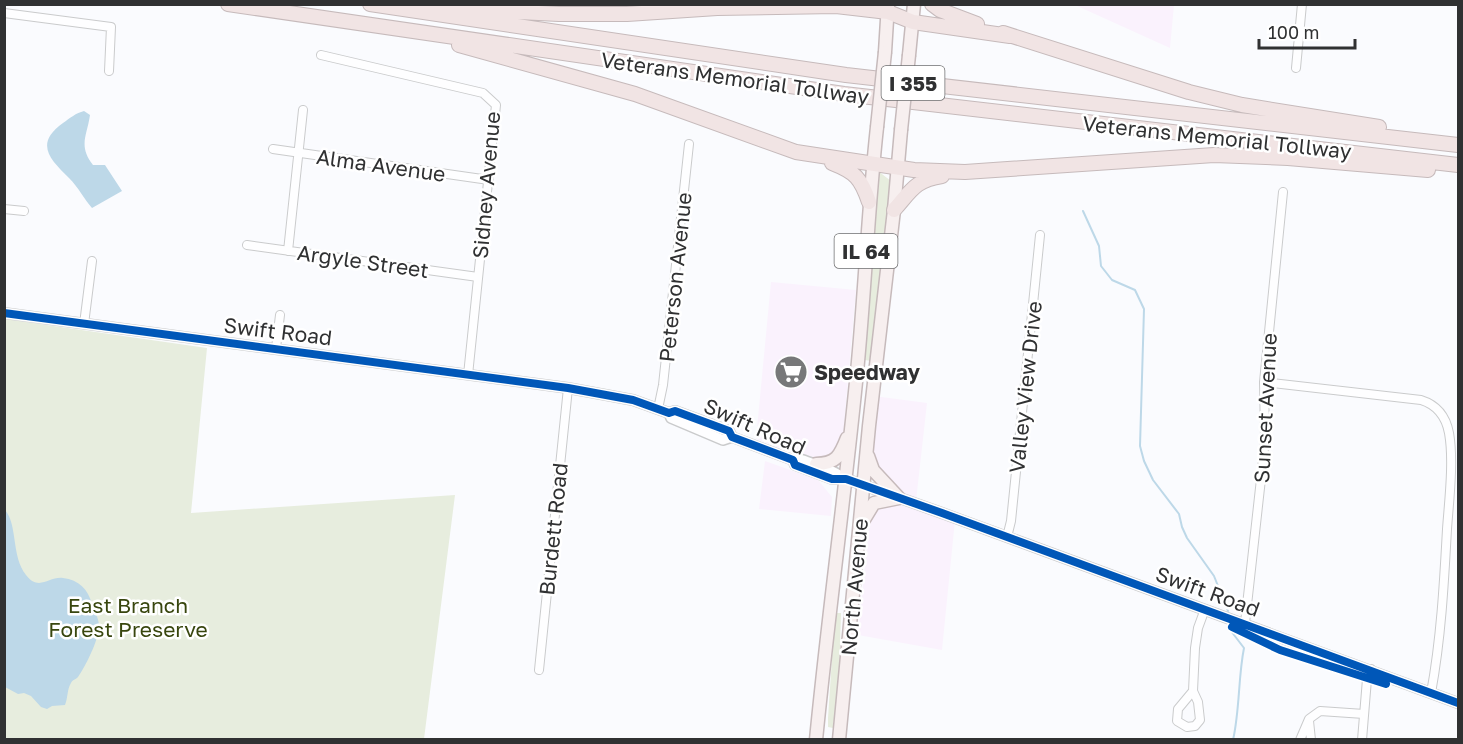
<svg xmlns="http://www.w3.org/2000/svg" width="1463" height="744" font-family="'Golos Text',sans-serif">
  <style>
    .commercial { fill: #faf2fd }
    .green { fill: #e7edde }
    .water { fill: #bdd8e8 }
    .lines { fill: none; stroke-linecap: round; stroke-linejoin: round }
    .stream { stroke: #bdd8e8; stroke-width: 2 }
    .minor-casing { stroke: #cacbcc; stroke-width: 10 }
    .tertiary-casing { stroke: #cacbcc; stroke-width: 12 }
    .primary-casing { stroke: #c6babb; stroke-width: 15 }
    .motorway-casing { stroke: #c6babb; stroke-width: 16 }
    .minor { stroke: #fefeff; stroke-width: 8 }
    .tertiary { stroke: #fefeff; stroke-width: 9 }
    .primary { stroke: #f7efef; stroke-width: 12 }
    .motorway { stroke: #f1e4e4; stroke-width: 14 }
    .primary-bridge-casing { stroke: #c6babb; stroke-width: 15; stroke-linecap: butt }
    .primary-bridge { stroke: #f7efef; stroke-width: 12 }
    .cycleway-casing { stroke: #fff; stroke-width: 11 }
    .cycleway { stroke: #0057b8; stroke-width: 8 }
    .labels { text-anchor: middle; dominant-baseline: central; stroke-width: 5; stroke-linejoin: round; paint-order: stroke }
    .shield { fill: #fff; stroke: #6e6f70; stroke-width: 1.5 }
    .shield-label { font-size: 20px; font-weight: bold; fill: #303132 }
    .street-label { font-size: 21px; fill: #303132; stroke: #fff }
    .poi-label { font-size: 21px; font-weight: bold; fill: #303132; stroke: #fff; text-anchor: start }
    .park-label { font-size: 21px; fill: #38460e; stroke: #fff }
  </style>
  <rect width="100%" height="100%" fill="#fafbfe"/>
  <path class="commercial" d="M1075,5H1174L1170,48Z
    M771,282L856,290L843,436L841,445L826,461L805,458L756,439Z
    M874,396L927,403L916,501L898,493L875,469L871,450Z
    M765,461L818,480L832,497L831,516L759,509Z
    M892,503L955,520L942,650L858,635L870,516L872,509Z"/>
  <path class="green" d="M878,171L891,181L871,361L865,360L869,273Z
    M5,319L207,348L191,513L455,495L424,739L5,740Z
    M835,613H841L839,681L833,728L828,727V718Z"/>
  <path class="water" d="M84,111L90,115C87,136 78,146 93,165H105L122,191L92,208C84,199 79,188 69,178C50,159 34,144 63,123C70,118 76,113 84,111Z
    M5,510C18,525 11,556 26,575C39,592 49,576 63,578C79,580 88,589 92,604C94,610 99,619 99,626C100,637 85,668 78,677C74,681 73,679 71,683C67,689 68,698 65,705L52,706L47,709L41,707L31,696L24,693L18,694L5,687Z"/>
  <g class="lines">
    <path class="stream" d="M1083,211L1099,246L1101,266L1112,280L1135,290L1144,309L1140,446L1144,461L1153,480L1179,514L1182,527L1187,538L1214,576L1228,611
      M1231,631L1244,648C1238,678 1240,709 1233,740"/>
    <defs>
      <path id="minor" d="M4,13L111,27L109,71
        M321,55L483,93L496,105L468,375
        M1296,68L1302,4
        M273,149L489,180
        M4,209L24,211
        M247,245L478,277
        M288,251L303,110
        M84,324L92,261
        M276,348L280,315
        M1264,382L1421,400C1437,405 1446,417 1449,433C1454,461 1449,501 1447,529C1444,584 1441,639 1431,693
        M658,409L663,385L689,144
        M1007,537L1011,521L1040,235
        M1245,623L1262,470L1265,437L1264,382L1283,192
        M539,670L568,388
        M1193,691L1178,709L1177,721L1187,727L1195,726L1200,720L1198,702L1193,691L1195,648L1198,628L1205,609
        M1309,721L1311,740
        M1300,740L1309,719L1320,711L1364,714
        M1362,740L1367,679L1371,669"/>
      <path id="tertiary" d="M4,313L568,388L633,400L669,413L675,411L729,431L732,437L793,460L795,465L832,479H846L863,485L942,513L1458,703
        M669,413L671,418L723,440L732,437
        M793,460L797,458C814,464 831,468 845,479"/>
      <path id="primary" d="M885,52L888,4
        M909,55L914,4
        M868,456L873,470L899,498
        M816,464C836,464 840,456 847,438
        M863,521L874,503L899,498
        M816,740C828,617 845,495 857,372C865,291 868,209 877,127
        M839,740L869,426L894,210L901,130"/>
      <path id="motorway" d="M228,4L844,94L1458,165
        M370,4L846,75L1458,145
        M435,4L498,11L559,14H627L717,8L836,6L888,12L913,22L1010,36
        M932,4L940,10L977,24
        M1003,33L1189,92L1242,105L1379,127
        M459,45L635,94L796,152L914,170L965,172L1214,155L1288,158L1428,170
        M832,163C855,172 861,178 869,202
        M894,210C911,191 915,180 942,176"/>
    </defs>
    <use href="#minor" class="minor-casing"/>
    <use href="#tertiary" class="tertiary-casing"/>
    <use href="#primary" class="primary-casing"/>
    <use href="#motorway" class="motorway-casing"/>
    <use href="#minor" class="minor"/>
    <use href="#tertiary" class="tertiary"/>
    <use href="#primary" class="primary"/>
    <use href="#motorway" class="motorway"/>
    <defs>
      <path id="primary-bridge" d="M877,127L885,52
        M901,130L909,55"/>
    </defs>
    <use href="#primary-bridge" class="primary-bridge-casing"/>
    <use href="#primary-bridge" class="primary-bridge"/>
    <defs>
      <path id="cycleway" d="M4,313L568,388L633,400L669,413L675,411L729,431L732,437L793,460L795,465L832,479H846L863,485L942,513L1458,703
        M1232,627L1280,650L1386,684"/>
    </defs>
    <use href="#cycleway" class="cycleway-casing"/>
    <use href="#cycleway" class="cycleway"/>
  </g>
  <defs>
    <symbol id="supermarket-disc" viewBox="-11 -11 22 22"><circle r="9.5" fill="#777879" stroke="#fff"/><path d="M-6-5.5h2.5l.6 2H6L4.5 2H-2.5L-4.4-4H-6ZM-1.5 3.2a1.3 1.3 0 1 0 .1 0ZM3 3.2a1.3 1.3 0 1 0 .1 0Z" fill="#fff"/></symbol>
  </defs>
  <g fill-rule="evenodd">
    <use href="#supermarket-disc" x="772" y="353" width="38" height="38"/>
  </g>
  <g class="labels">
    <g class="shield">
      <rect x="881.5" y="66" width="63" height="34" rx="4.5"/>
      <rect x="834.5" y="234" width="63" height="34" rx="4.5"/>
    </g>
    <g class="shield-label">
      <text x="913" y="83">I 355</text>
      <text x="866" y="251">IL 64</text>
    </g>
    <g class="street-label">
      <text transform="translate(735 78) rotate(8)">Veterans Memorial Tollway</text>
      <text transform="translate(1217 137) rotate(6)">Veterans Memorial Tollway</text>
      <text transform="translate(381 165) rotate(8)">Alma Avenue</text>
      <text transform="translate(486 185) rotate(-85)">Sidney Avenue</text>
      <text transform="translate(363 261) rotate(8)">Argyle Street</text>
      <text transform="translate(675 277) rotate(-84)">Peterson Avenue</text>
      <text transform="translate(278 331) rotate(7)">Swift Road</text>
      <text transform="translate(1025 387) rotate(-84)">Valley View Drive</text>
      <text transform="translate(1265 408) rotate(-87)">Sunset Avenue</text>
      <text transform="translate(755 426) rotate(24)">Swift Road</text>
      <text transform="translate(553 529) rotate(-84)">Burdett Road</text>
      <text transform="translate(854 587) rotate(-85)">North Avenue</text>
      <text transform="translate(1208 591) rotate(20)">Swift Road</text>
    </g>
    <g class="poi-label">
      <text x="814" y="372">Speedway</text>
    </g>
    <g class="park-label">
      <text x="128" y="605">East Branch<tspan x="128" dy="24">Forest Preserve</tspan></text>
    </g>
  </g>
  <rect width="1463" height="744" fill="none" stroke="#303132" stroke-width="12"/>
  <path d="M1259 39v9h96v-9" fill="none" stroke="#303132" stroke-width="3"/>
  <text x="1268" y="39" font-size="18" fill="#303132" stroke="#ffffff" stroke-width="4.5" paint-order="stroke">100 m</text>
</svg>
